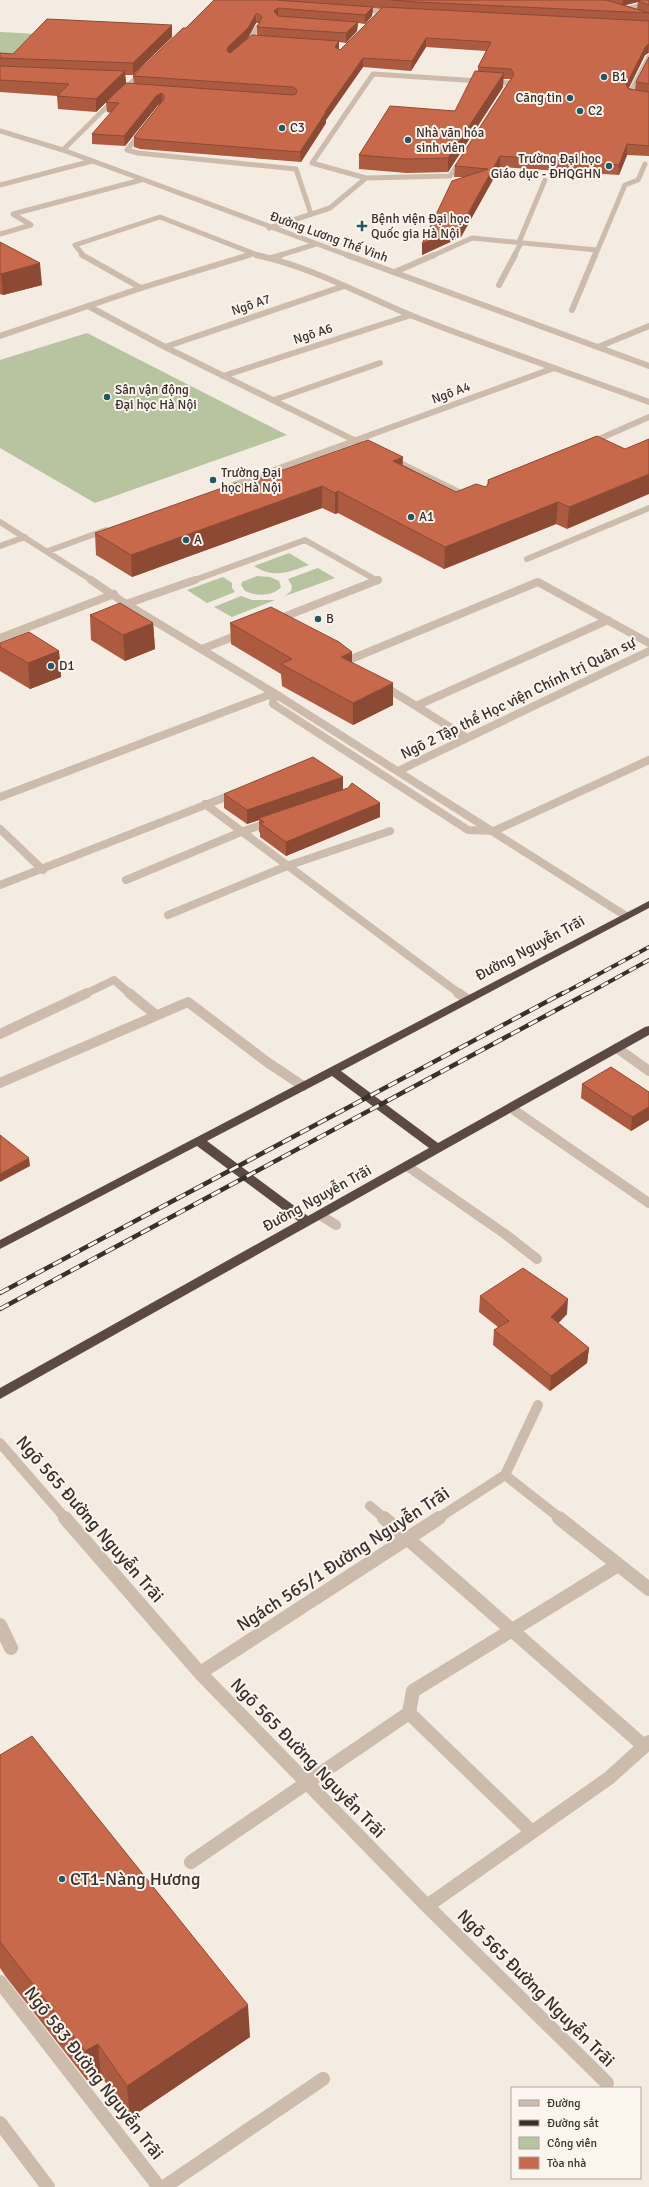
<svg xmlns="http://www.w3.org/2000/svg" width="649" height="2187" font-family="Signika,sans-serif">
  <style>
    .green { fill: #b8c4a0 }
    .lines { fill: none; stroke-linecap: round; stroke-linejoin: round }
    .minor-far4 { stroke: #cdbbac; stroke-width: 5 }
    .minor-far3 { stroke: #cdbbac; stroke-width: 6 }
    .minor-far2 { stroke: #cdbbac; stroke-width: 8 }
    .minor-far1 { stroke: #cdbbac; stroke-width: 10 }
    .minor { stroke: #cdbbac; stroke-width: 14 }
    .highway { fill: #5c4a42; fill-rule: evenodd }
    .rail-far1-casing { stroke: #3b302b; stroke-width: 4 }
    .rail-casing { stroke: #3b302b; stroke-width: 4.5 }
    .rail-far1 { stroke: #fbf5ee; stroke-width: 2.5; stroke-dasharray: 8; stroke-linecap: butt }
    .rail { stroke: #fbf5ee; stroke-width: 3; stroke-dasharray: 10; stroke-linecap: butt }
    .wall { fill: #ac5a40; fill-rule: evenodd }
    .shaded-wall { fill: #8c4a34 }
    .building { fill: #c8694b; stroke: #8c4a34 }
    .poi-dot { fill: #1f5a5e; stroke: #fbf5ee; stroke-width: 1.5 }
    .labels { text-anchor: middle; dominant-baseline: central; stroke-width: 4; stroke-linejoin: round; paint-order: stroke }
    .far-poi-label { font-size: 13px; fill: #3b302b; stroke: #fbf5ee; text-anchor: start }
    .far-street-label { font-size: 13px; fill: #3b302b; stroke: #fbf5ee }
    .street-label { font-size: 15px; fill: #3b302b; stroke: #fbf5ee }
    .near-street-label { font-size: 18px; fill: #3b302b; stroke: #fbf5ee }
    .near-poi-label { font-size: 18px; fill: #3b302b; stroke: #fbf5ee; text-anchor: start }
  </style>
  <rect width="100%" height="100%" fill="#f4ebe1"/>
  <path class="green" d="M0,32L36,34L8,60L0,59Z
    M87,333L287,435L95,503L0,448V360Z
    M289,553L309,565C288,572 275,579 254,566Z
    M318,568L335,578L285,596L291,591L292,586L288,579Z
    M257,576L270,577L279,581L281,587C272,597 256,596 245,591L241,585L242,582Z
    M223,577L232,583V588L235,592L207,603L187,590Z
    M241,596L252,600H275L232,617L214,607Z"/>
  <g class="lines">
    <path class="minor-far4" d="M360,10L391,12
      M623,10L649,3
      M246,45L258,27
      M649,57L629,95L649,98
      M0,131L63,150L350,256
      M142,131L127,150L138,153L296,169L311,214
      M63,150L144,70
      M366,178L312,163L373,74L510,83L504,93
      M0,185L92,161
      M269,228L330,208L366,178L450,176L461,160
      M0,234L31,225L13,214L141,180
      M519,242L545,180
      M84,256L75,245L160,217L260,256
      M246,256L252,254
      M278,256L316,244
      M432,256L472,238L597,250
      M514,256L521,243
      M595,256L625,185L638,180L645,164"/>
    <path class="minor-far3" d="M82,255L141,288
      M256,255C309,266 360,294 410,315C489,346 570,373 649,402
      M347,255L649,366
      M271,258L281,255
      M395,272L434,255
      M499,285L515,255
      M88,306L165,347L360,443
      M572,310L595,255
      M0,336L141,288L249,255
      M165,347L344,286
      M598,347L649,326
      M223,376L411,315
      M274,400L380,363
      M590,443L649,417
      M392,459L469,497
      M225,488L554,368
      M0,522L93,581
      M0,546L25,537
      M48,551L106,530
      M527,559L649,508
      M192,581L305,540L378,581"/>
    <path class="minor-far2" d="M91,580L126,604L274,693L626,916
      M126,604L195,580
      M276,620L378,580
      M0,638L114,594
      M202,649L243,633
      M348,664L344,662L538,582L649,643
      M382,685L416,706L608,620
      M274,693L273,704L468,830L494,831L649,760
      M416,706L467,738
      M398,771L649,651
      M0,797L274,693
      M205,804L460,994
      M0,829L43,870
      M126,880L241,832L270,822
      M0,885L236,793
      M168,915L287,866L390,831
      M85,994L114,980L130,994"/>
    <path class="minor-far1" d="M129,993L156,1015
      M458,993L467,999
      M0,1034L87,993
      M617,1048L649,1071
      M0,1083L188,1002L267,1062L303,1086
      M511,1108L649,1203
      M407,1166L505,1234L537,1259
      M320,1215L336,1225
      M0,1443L66,1519
      M505,1475L561,1519
      M370,1506L385,1519
      M437,1519L505,1475L538,1405"/>
    <path class="minor" d="M65,1518L200,1673L427,1906L607,2083
      M384,1518L644,1746
      M559,1518L649,1589
      M0,1625L11,1648
      M200,1673L439,1518
      M409,1713L531,1831
      M191,1862L409,1713L413,1691L618,1565
      M427,1906L609,1778L649,1742
      M0,1982L159,2187
      M0,2123L48,2187
      M164,2187L323,2079"/>
    <path class="highway" d="M649,901V908L341,1071L438,1143L645,1027L649,1026V1035L0,1399V1388L298,1221L197,1146L0,1249V1240ZM332,1076L429,1148L308,1216L207,1141Z"/>
    <defs>
      <path id="rail-far1" d="M562,994L649,947
        M587,994L649,960"/>
      <path id="rail" d="M0,1293L563,993
        M0,1309L588,993"/>
    </defs>
    <use href="#rail-far1" class="rail-far1-casing"/>
    <use href="#rail" class="rail-casing"/>
    <use href="#rail-far1" class="rail-far1"/>
    <use href="#rail" class="rail"/>
  </g>
  <path class="wall" d="M214,0H649V53L645,55L629,88L635,90L636,82L649,57V156L627,155L619,175L500,167L461,237L422,255L463,177H454L455,166L511,79H503V87L448,172L407,173L359,169V155L455,111L478,72V67L486,51L426,47L411,71L363,67L326,120V123L301,162L140,149L134,147V137L160,104L158,105L125,146L92,144V134L111,113L107,112L106,102L134,84L133,76L186,28ZM638,2L637,9L625,5ZM373,8L382,9L340,50L339,49V42L346,43L357,31L358,23L365,24L372,16ZM256,23H259L257,27V35L241,44L248,38Z
    M172,25V37L133,75H125L126,83L96,112L58,109L57,96H58L0,92V53L13,54Z
    M0,242L42,285L3,295L0,294Z
    M597,436L567,529L556,524L444,569L338,513L335,514L322,508L132,577L96,555L95,533L241,485L403,465L456,492L486,487L487,485L488,480Z
    M90,615L153,623L155,649L125,661L91,640Z
    M230,623L352,663L393,705L353,725L282,686L281,674L231,644Z
    M0,643L59,651L61,677L30,689L0,671Z
    M343,777V789L380,803V817L286,856L260,837V833L259,832V820L247,824L224,808V794Z
    M582,1084L649,1092V1120L631,1131L581,1098Z
    M480,1296L567,1314L558,1323L589,1348L587,1363L550,1391L493,1345L494,1330L498,1327L479,1312Z
    M0,1755L250,2037L130,2118L101,2076L89,2083L6,1977L0,1968Z"/>
  <path class="shaded-wall" d="M623,0H647L638,1V2L622,6Z
    M373,7L372,16L365,24V15Z
    M278,8V17L274,11Z
    M256,14V23L248,38L228,56L227,51L228,47Z
    M358,22L357,31L346,43V33Z
    M172,25V37L133,75V63Z
    M426,38V47L411,71L412,61Z
    M339,41V50L335,47Z
    M649,44L648,53L645,55L625,95L626,85L646,46Z
    M363,58V67L326,120V123L301,162L300,152L325,112Z
    M125,71L126,83L96,112V99Z
    M504,73L503,87L448,172V158Z
    M162,93V103L158,105L125,146L124,136L157,95Z
    M627,144V155L619,175V165Z
    M500,156V167L461,237L422,255V244Z
    M40,263L42,285L3,295L1,274Z
    M403,457L402,478L393,461Z
    M649,474V494L567,529L569,507Z
    M322,486V508L132,577L131,555Z
    M338,491V513L335,514V493Z
    M558,502L556,524L444,569L445,547Z
    M153,623L155,649L125,661L123,635Z
    M59,651L61,677L30,689L28,663Z
    M352,652V674L341,657Z
    M393,683V705L353,725V703Z
    M343,777V791L259,818V820L247,824V810Z
    M380,803V817L286,856V842Z
    M649,1107V1120L631,1131L632,1117Z
    M29,1158L30,1166L0,1182V1174Z
    M568,1299L567,1314L550,1332L551,1317Z
    M589,1348L587,1363L550,1391L551,1376Z
    M248,2005L250,2037L130,2118L127,2086Z
    M98,2044L101,2076L89,2083L85,2051Z"/>
  <path class="building" d="M214,0H276L373,7L365,15L278,8L274,11L278,16L358,22L346,33L257,27L262,17L259,14H256L248,28L228,47L227,51L230,53L252,35L339,41L335,47L340,50L383,7L649,21V44L646,46L626,85L629,89L649,92V146L627,144L619,165L500,156L461,226L422,244L452,181L488,169L455,166L514,74L511,69L478,67L491,42L426,38L412,61L363,58L325,112H326L300,152L139,139L134,137L164,99V96L162,93L157,95L124,136L92,134L119,103L106,102L126,83L293,95L296,94L297,90L293,87L133,76L183,28H186Z
    M392,0H606L649,13L416,2Z
    M641,0H649V5L638,1Z
    M47,19L172,25L133,63L0,58V53L13,54Z
    M649,57V84L636,82Z
    M0,66L125,71L96,99L57,96L69,84L0,80Z
    M475,71L504,73L448,158L407,159L359,155L390,106L455,111Z
    M0,242L40,263L1,274L0,273Z
    M597,436L625,449L649,439V474L569,507L558,502L445,547L338,491L335,493L322,486L131,555L95,533L236,483L241,485L368,440L403,457L393,461L456,492L476,484L486,487L489,483L488,480Z
    M120,603L153,623L123,635L90,615Z
    M271,607L339,642L352,652L341,657L393,683L353,703L281,664L292,659L230,623Z
    M29,632L59,651L28,663L0,647V643Z
    M313,757L343,777L247,810L224,794Z
    M352,783L380,803L286,842L260,823L264,822L259,818L348,788Z
    M611,1067L649,1092V1107L632,1117L582,1084Z
    M0,1135L29,1158L0,1174Z
    M523,1268L568,1299L551,1317L589,1348L551,1376L494,1330L509,1321L480,1296Z
    M32,1736L248,2005L127,2086L98,2044L85,2051L0,1942V1755Z"/>
  <g class="poi-dot">
    <circle cx="604" cy="77" r="4"/>
    <circle cx="570" cy="98" r="4"/>
    <circle cx="580" cy="111" r="4"/>
    <circle cx="282" cy="128" r="4"/>
    <circle cx="408" cy="140" r="4"/>
    <circle cx="609" cy="166" r="4"/>
    <path d="M360 220h4v4h4v4h-4v4h-4v-4h-4v-4h4z"/>
    <circle cx="107" cy="397" r="4"/>
    <circle cx="213" cy="480" r="4"/>
    <circle cx="411" cy="517" r="4"/>
    <circle cx="186" cy="540" r="4"/>
    <circle cx="318" cy="619" r="4"/>
    <circle cx="51" cy="666" r="4"/>
    <circle cx="62" cy="1879" r="4"/>
  </g>
  <g class="labels">
    <g class="far-poi-label">
      <text x="612" y="77">B1</text>
      <text x="562" y="98" text-anchor="end">Căng tin</text>
      <text x="588" y="111">C2</text>
      <text x="290" y="128">C3</text>
      <text x="416" y="133">Nhà văn hóa<tspan x="416" dy="15">sinh viên</tspan></text>
      <text x="601" y="159" text-anchor="end">Trường Đại học<tspan x="601" dy="15">Giáo dục - ĐHQGHN</tspan></text>
      <text x="371" y="219">Bệnh viện Đại học<tspan x="371" dy="15">Quốc gia Hà Nội</tspan></text>
      <text x="115" y="390">Sân vận động<tspan x="115" dy="15">Đại học Hà Nội</tspan></text>
      <text x="221" y="473">Trường Đại<tspan x="221" dy="15">học Hà Nội</tspan></text>
      <text x="419" y="517">A1</text>
      <text x="194" y="540">A</text>
      <text x="326" y="619">B</text>
      <text x="59" y="666">D1</text>
    </g>
    <g class="far-street-label">
      <text transform="translate(329 237) rotate(20)">Đường Lương Thế Vinh</text>
      <text transform="translate(251 305) rotate(-19)">Ngõ A7</text>
      <text transform="translate(313 334) rotate(-18)">Ngõ A6</text>
      <text transform="translate(451 393) rotate(-20)">Ngõ A4</text>
    </g>
    <g class="street-label">
      <text transform="translate(518 698) rotate(-26)">Ngõ 2 Tập thể Học viện Chính trị Quân sự</text>
      <text transform="translate(530 948) rotate(-28)">Đường Nguyễn Trãi</text>
      <text transform="translate(317 1198) rotate(-29)">Đường Nguyễn Trãi</text>
    </g>
    <g class="near-street-label">
      <text transform="translate(90 1519) rotate(49)">Ngõ 565 Đường Nguyễn Trãi</text>
      <text transform="translate(343 1559) rotate(-33)">Ngách 565/1 Đường Nguyễn Trãi</text>
      <text transform="translate(308 1758) rotate(46)">Ngõ 565 Đường Nguyễn Trãi</text>
      <text transform="translate(536 1988) rotate(45)">Ngõ 565 Đường Nguyễn Trãi</text>
      <text transform="translate(94 2073) rotate(52)">Ngõ 583 Đường Nguyễn Trãi</text>
    </g>
    <g class="near-poi-label">
      <text x="70" y="1879">CT1-Nàng Hương</text>
    </g>
  </g>
  <rect x="511" y="2087" width="130" height="92" fill="#fbf5ee" stroke="#aea6a0"/>
  <rect x="519" y="2100" width="20" height="6" fill="#cdbbac" stroke="#aea6a0"/>
  <text x="547" y="2107" font-size="12" fill="#3b302b">Đường</text>
  <rect x="519" y="2120" width="20" height="6" fill="#3b302b" stroke="#aea6a0"/>
  <text x="547" y="2127" font-size="12" fill="#3b302b">Đường sắt</text>
  <rect x="519" y="2137" width="20" height="12" fill="#b8c4a0" stroke="#aea6a0"/>
  <text x="547" y="2147" font-size="12" fill="#3b302b">Công viên</text>
  <rect x="519" y="2157" width="20" height="12" fill="#c8694b" stroke="#aea6a0"/>
  <text x="547" y="2167" font-size="12" fill="#3b302b">Tòa nhà</text>
</svg>
